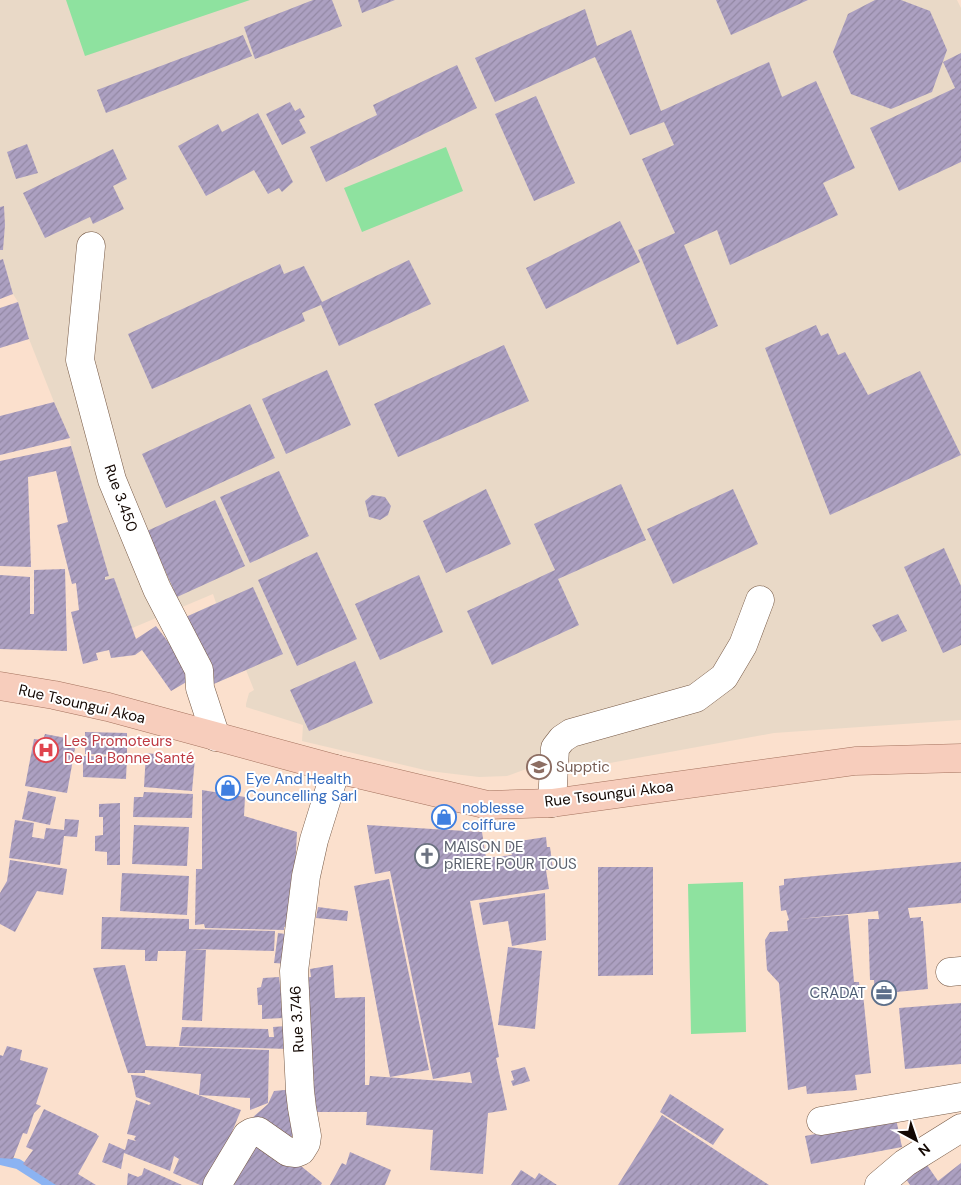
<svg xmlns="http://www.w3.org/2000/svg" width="961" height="1185" font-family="'DM Sans',sans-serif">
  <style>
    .education { fill: #e9d9c7 }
    .garden { fill: #8ee29f }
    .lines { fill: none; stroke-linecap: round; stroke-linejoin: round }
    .stream { stroke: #8bb3f2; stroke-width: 10 }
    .building { fill: url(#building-hatch) }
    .minor-casing { stroke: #775a46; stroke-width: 29 }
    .major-casing { stroke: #a4725e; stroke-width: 29 }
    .minor { stroke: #fff; stroke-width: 28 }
    .major { stroke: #f7cdbc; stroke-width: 28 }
    .labels { text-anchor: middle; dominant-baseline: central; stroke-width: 4; stroke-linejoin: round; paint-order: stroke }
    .street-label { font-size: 15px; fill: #130803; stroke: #fff }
    .health-label { font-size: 15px; fill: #be3a42; stroke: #fff; text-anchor: start }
    .education-label { font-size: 15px; fill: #785e54; stroke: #fff; text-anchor: start }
    .shop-label { font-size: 15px; fill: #366cbe; stroke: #fff; text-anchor: start }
    .worship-label { font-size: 15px; fill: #5b616d; stroke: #fff; text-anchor: start }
    .service-label { font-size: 15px; fill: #4e5e75; stroke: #fff; text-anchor: end }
  </style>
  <defs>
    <pattern id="building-hatch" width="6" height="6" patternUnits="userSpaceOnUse" patternTransform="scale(1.25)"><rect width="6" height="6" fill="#aca0c1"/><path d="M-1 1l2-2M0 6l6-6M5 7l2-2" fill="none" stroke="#9388a4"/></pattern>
  </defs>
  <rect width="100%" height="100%" fill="#fbe0cd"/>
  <path class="education" d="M0,0H957L961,8V720L774,733L599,765L567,761L537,765L507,776L479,777L429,771L302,741L303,725L246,707V704L249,693L254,690L246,670L209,686L179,620L216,603L213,594L130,629L114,578L105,580V577L109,576L71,446L70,438L54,402L29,339L18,302L13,294L3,259L0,260V250H3L5,225L4,206L0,207Z"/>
  <path class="garden" d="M66,0H250L85,56Z
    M446,147L463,191L362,232L344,188Z
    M743,882L746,1032L691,1034L688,884Z"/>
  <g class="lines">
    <path class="stream" d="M0,1160L18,1164L51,1185"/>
  </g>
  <path class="building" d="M313,0H332L342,26L255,59L244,27Z
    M358,0H395L362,13Z
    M716,0H808L731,35Z
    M875,0H901L930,11L947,50L932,92L891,109L851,94L833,52L848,14Z
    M585,9L597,46L631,30L661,111L769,62L782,97L816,81L855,168L823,183L838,215L730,265L717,230L684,245L718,326L677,345L638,250L675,233L642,159L674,145L664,122L630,135L595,57L495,102L475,58Z
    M243,35L252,56L106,113L97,90Z
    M961,53V162L899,191L870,128L955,88L943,62Z
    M457,65L477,108L326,182L310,147L377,115L373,105Z
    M536,96L575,183L534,201L495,114Z
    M290,102L295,111L300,108L305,117L299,120L306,133L282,145L266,114Z
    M258,113L293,182L282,192L279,188L268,194L254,170L206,196L178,146L218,124L222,132Z
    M27,144L38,173L16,179L7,152Z
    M113,149L127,179L113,186L124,209L93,224L90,217L45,238L23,193Z
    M4,206L5,225L3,250H0V207Z
    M620,221L640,262L546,309L526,268Z
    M3,259L13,294L0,299V260Z
    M409,260L431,304L339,346L321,305L302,313L305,321L152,389L128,334L280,264L284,274L304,266L322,302Z
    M18,302L29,339L0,348V308Z
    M816,325L821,336L828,333L838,355L845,352L868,395L920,371L961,455L830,515L765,348Z
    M504,345L529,401L398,457L374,404Z
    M327,370L351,425L286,454L262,399Z
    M54,402L70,438L0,455V416Z
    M250,404L275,458L166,508L142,454Z
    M71,446L109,576L105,577V580L114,578L136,639L156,626L195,677L171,691L142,650L135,655L111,658L109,650L96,653L98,660L83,664L71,612L79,610L76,583L72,584L57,525L68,522L56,471L28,477L31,567L0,566V461Z
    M279,471L309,536L250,563L220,497Z
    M621,484L646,540L558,579L579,625L492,665L467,611L555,570L534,524Z
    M486,489L511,544L446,573L423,521Z
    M733,489L758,544L673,584L647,529Z
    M372,495L385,497L391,506L388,515L380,520L369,517L365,501Z
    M215,500L245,566L177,597L147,531Z
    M944,548L961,586V645L943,653L904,567Z
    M317,552L357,639L297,666L258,580Z
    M65,569L67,651L0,649V575L30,577V614H34V570Z
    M419,575L443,632L380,660L355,604Z
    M253,587L283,654L209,686L179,620Z
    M898,614L907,631L882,642L872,625Z
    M355,661L373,703L309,731L290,690Z
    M85,732L127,733V755L85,754Z
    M45,734L66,738L65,746L75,748L67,793L25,786L34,739L43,740Z
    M146,753L195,758L192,791L144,787Z
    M83,756L127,757L126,779L83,777Z
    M202,790L245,797L244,816L297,832L295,871H292L291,927H284V930L205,928L204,924L195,925L196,869H202Z
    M28,791L56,797L50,825L22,819Z
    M144,792L193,794L192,818L133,817L134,797H143Z
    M120,803V865H107V852L95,851V836L103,835V817H99V804Z
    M65,819L79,820L77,837L64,836L60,865L9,858L15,820L34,823L32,837L44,839L46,828L64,830Z
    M134,825L189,827L187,866L132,864Z
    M367,825L482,832L486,858L512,855L507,843L546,837L547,847H550L553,869L546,870L549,889L470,901L499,1057L496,1058L507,1110L488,1113L483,1174L430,1170L433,1130L366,1125L367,1112H306L301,978L311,977L310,969L333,965L335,998L365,997V1085H369L370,1076L472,1083L470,1072L433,1079L390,871L375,874Z
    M10,860L67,869L63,895L37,891L15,932L0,924V893L7,881Z
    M961,862V903L908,908L910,918L921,917V921H923L928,989L875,994L874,980H870L868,919H879L878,911L798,919L848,915L854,982H859L860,994H863L871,1073L855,1075L857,1090L807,1094L806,1086L788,1090L779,983L767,970L765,940L770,932L788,931L787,921L789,920L786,910L781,911L779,886L784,885V879Z
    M598,867H653V975L598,976Z
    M122,873L189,876L187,915L120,911Z
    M389,879L429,1070L390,1077L354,886Z
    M545,893L546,940L512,946L508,921L483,925L479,903Z
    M318,907L348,911L347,921L316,918Z
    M102,917L189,919V929L275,931L274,951L191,949L206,950L202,1021L182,1020L186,951H158L157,961H145V950L101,949Z
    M278,933L292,935L288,964L274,963Z
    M508,947L542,951L535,1029L498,1025Z
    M125,965L146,1046L269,1050L268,1103L250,1110V1098L199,1095L201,1074L145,1070V1073H128L93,968Z
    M279,977L284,1018L262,1019V1005H258L257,988L261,987L263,978Z
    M961,1003V1064L905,1069L899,1008Z
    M287,1026L289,1049L179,1046L182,1027L268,1029L269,1037H274L273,1027Z
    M7,1046L22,1050L20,1060L48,1068L36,1104L41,1106L34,1113L27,1134L23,1133L13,1159L0,1158V1055L3,1056Z
    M525,1067L530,1081L513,1086L511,1081L514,1080L511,1071Z
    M131,1075L144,1076L241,1110L232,1132L236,1133L208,1185H200L173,1173L179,1159L174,1156L170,1171L124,1153L121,1169L102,1162L109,1143L125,1150L128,1139L136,1141L134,1139L136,1136L127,1134L136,1100L149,1105L151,1103L136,1097Z
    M295,1089L297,1117L290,1145L252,1118L268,1104L274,1091Z
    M670,1094L724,1129L713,1145L660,1112Z
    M44,1109L97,1134V1135L99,1136L78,1174L96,1185H56L23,1164L33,1150L26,1147Z
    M662,1115L769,1185H618Z
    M896,1119L902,1147L811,1164L805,1136Z
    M260,1133L322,1183L321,1185H227Z
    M350,1152L391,1170L385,1185H330L342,1163L346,1165Z
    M925,1162L938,1181L961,1163V1185H910L906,1179Z
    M144,1168L182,1185H127L128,1173L138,1177L142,1175Z
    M521,1170L535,1179L539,1173L557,1185H511Z"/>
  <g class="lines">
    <defs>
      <path id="minor" d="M91,246L80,360L112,480L157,589L199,670L200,688L216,737
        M552,803L555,748L562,739L571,733L696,698L724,677L743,645L760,600
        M950,972L961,971
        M821,1121L961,1097
        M217,1185L247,1135L252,1132L258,1131L288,1152L296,1153L301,1151L306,1143L307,1136L302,1108L300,1091L294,971L306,876L314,840L336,769
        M879,1185L905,1163L961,1128"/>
      <path id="major" d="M0,686L54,695L108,707L336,769L488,805L552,803L855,761L961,758"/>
    </defs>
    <use href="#minor" class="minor-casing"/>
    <use href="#major" class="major-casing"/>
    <use href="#minor" class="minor"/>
    <use href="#major" class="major"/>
  </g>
  <defs>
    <symbol id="hospital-ring" viewBox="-11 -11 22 22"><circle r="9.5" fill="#fff" stroke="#e0444e" stroke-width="1.5"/><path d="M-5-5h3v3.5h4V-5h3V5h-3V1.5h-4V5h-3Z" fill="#e0444e"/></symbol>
    <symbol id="university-ring" viewBox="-11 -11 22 22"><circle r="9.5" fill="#fff" stroke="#8d6e63" stroke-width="1.5"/><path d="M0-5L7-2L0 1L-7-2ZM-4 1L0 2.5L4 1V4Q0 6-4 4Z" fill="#8d6e63"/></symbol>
    <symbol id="shop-ring" viewBox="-11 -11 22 22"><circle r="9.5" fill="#fff" stroke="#3f7fe0" stroke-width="1.5"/><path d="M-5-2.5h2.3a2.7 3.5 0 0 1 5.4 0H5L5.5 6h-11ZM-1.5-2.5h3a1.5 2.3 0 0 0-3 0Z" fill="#3f7fe0"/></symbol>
    <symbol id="church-ring" viewBox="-11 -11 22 22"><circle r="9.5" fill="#fff" stroke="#6b7280" stroke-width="1.5"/><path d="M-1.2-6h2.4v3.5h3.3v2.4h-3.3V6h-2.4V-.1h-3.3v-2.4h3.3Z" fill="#6b7280"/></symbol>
    <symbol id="office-ring" viewBox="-11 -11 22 22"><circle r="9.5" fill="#fff" stroke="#5c6f8a" stroke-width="1.5"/><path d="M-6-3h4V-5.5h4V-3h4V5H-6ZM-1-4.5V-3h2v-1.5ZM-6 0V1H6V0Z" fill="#5c6f8a"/></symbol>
  </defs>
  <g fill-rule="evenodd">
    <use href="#hospital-ring" x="32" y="736" width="28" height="28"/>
    <use href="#university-ring" x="525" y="753" width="28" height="28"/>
    <use href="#shop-ring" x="214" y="774" width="28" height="28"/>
    <use href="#shop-ring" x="430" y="803" width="28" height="28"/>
    <use href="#church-ring" x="413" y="842" width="28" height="28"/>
    <use href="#office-ring" x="870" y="979" width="28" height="28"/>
  </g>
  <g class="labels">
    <g class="street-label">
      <text transform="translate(121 498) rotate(70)">Rue 3.450</text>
      <text transform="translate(82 704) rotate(13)">Rue Tsoungui Akoa</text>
      <text transform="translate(609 794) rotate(-7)">Rue Tsoungui Akoa</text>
      <text transform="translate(297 1019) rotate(-93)">Rue 3.746</text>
    </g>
    <g class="health-label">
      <text x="64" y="741">Les Promoteurs<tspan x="64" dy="17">De La Bonne Santé</tspan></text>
    </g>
    <g class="education-label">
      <text x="556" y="767">Supptic</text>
    </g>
    <g class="shop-label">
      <text x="246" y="779">Eye And Health<tspan x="246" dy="17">Councelling Sarl</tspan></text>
      <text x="462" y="808">noblesse<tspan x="462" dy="17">coiffure</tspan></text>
    </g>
    <g class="worship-label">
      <text x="444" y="847">MAISON DE<tspan x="444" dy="17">pRIERE POUR TOUS</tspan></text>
    </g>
    <g class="service-label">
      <text x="866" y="993">CRADAT</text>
    </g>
  </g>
  <g transform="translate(916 1140) rotate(140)" stroke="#ffffff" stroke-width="4" paint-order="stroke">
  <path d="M0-4L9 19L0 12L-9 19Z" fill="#130803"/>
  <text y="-8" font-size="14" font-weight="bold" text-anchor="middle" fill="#130803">N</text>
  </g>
</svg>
